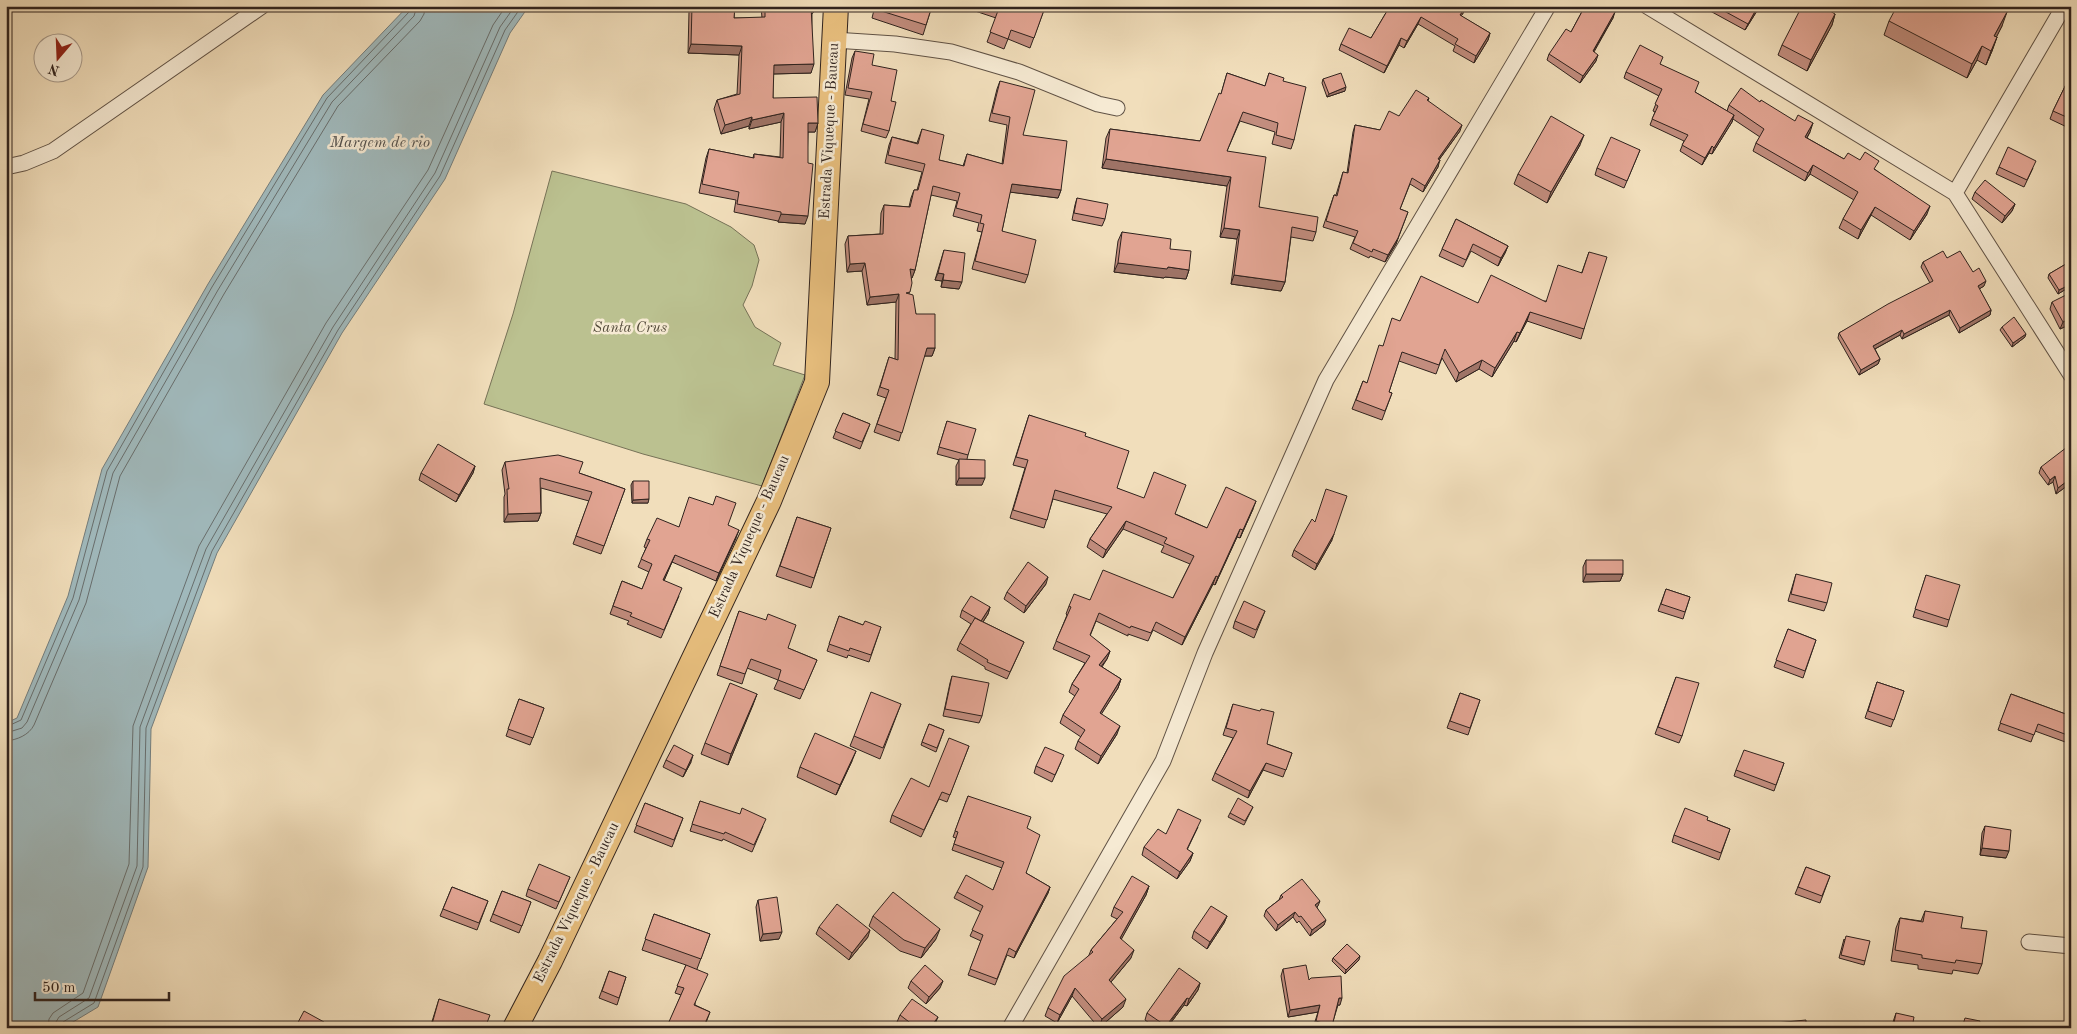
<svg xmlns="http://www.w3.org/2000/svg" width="2077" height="1034" font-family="'Old Standard TT',serif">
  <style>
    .green { fill: #bbc190; stroke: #767257 }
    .water { fill: #a0b9bc; stroke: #737d7d }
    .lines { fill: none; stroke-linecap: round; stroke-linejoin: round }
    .shore { stroke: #686e6d; stroke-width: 1 }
    .minor-casing { stroke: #605245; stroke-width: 17 }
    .primary-casing { stroke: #30231e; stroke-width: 26 }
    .minor { stroke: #f6ead3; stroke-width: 15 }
    .primary { stroke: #e8bf7e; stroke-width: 24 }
    .wall { fill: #c28d7e; stroke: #30231e }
    .shaded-wall { fill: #9e7366; stroke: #30231e }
    .building { fill: #e1a492; stroke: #30231e }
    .labels { text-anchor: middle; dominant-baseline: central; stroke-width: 5; stroke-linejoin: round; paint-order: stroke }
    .street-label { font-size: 15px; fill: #30231e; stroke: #f6ead3 }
    .park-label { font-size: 15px; font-style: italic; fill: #534a3a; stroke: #f6ead3 }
    .water-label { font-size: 16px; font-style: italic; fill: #52504d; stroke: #f6ead3 }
  </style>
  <rect width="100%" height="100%" fill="#f1debb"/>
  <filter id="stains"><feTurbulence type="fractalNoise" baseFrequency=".004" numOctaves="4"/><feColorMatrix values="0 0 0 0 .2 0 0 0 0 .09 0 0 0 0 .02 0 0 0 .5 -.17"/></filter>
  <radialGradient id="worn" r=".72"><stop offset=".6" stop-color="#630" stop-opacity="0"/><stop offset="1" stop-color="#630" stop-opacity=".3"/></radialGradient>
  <path class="green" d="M552,171L686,204L731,227L754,245L759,260L752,286L743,305L755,327L781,343L773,365L805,375L762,486L643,454L484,404L513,314Z"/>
  <path class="water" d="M408,6H529L510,33L445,179L342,333L217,553L151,729L148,867L98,1007L63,1028H6V723L17,718L68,596L102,469L208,284L323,95Z"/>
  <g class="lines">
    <path class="shore" d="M6,727L21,720L73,598L107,471L212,287L327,98L409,12L411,6
      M6,733L22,728L27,722L79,600L113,473L218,290L332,102L414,16L417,6
      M6,741C17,740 29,735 34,725L86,603L120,476L224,294L338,106L420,21L424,14L425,6
      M48,1028L49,1019L53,1013L83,993L129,864L133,726L199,546L326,323L428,170L493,25L506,6
      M55,1028L56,1022L59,1017L89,998L137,866L140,727L206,549L333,327L435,173L500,27L515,6
      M61,1028L63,1022L94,1003L143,867L146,728L212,551L338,330L440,176L505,30L522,6"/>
    <defs>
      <path id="minor" d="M1647,6L1955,193L2071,375
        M834,40L895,44L951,52L1019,72L1098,104L1117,108
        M6,167L24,163L53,151L262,6
        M1955,193L2064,6
        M2029,942L2071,946
        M1010,1028L1163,761L1205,653L1326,380L1548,6"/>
      <path id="primary" d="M515,1028L550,961L769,501L817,382L836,6"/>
    </defs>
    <use href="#minor" class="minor-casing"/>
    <use href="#primary" class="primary-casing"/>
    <use href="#minor" class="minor"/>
    <use href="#primary" class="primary"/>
  </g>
  <path class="wall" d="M675,6H735L734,18H762L761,6H816L813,13H812L811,73L773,74V98L818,123L815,132H808L805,224L778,222V221L734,212L736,200L699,193L706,158L709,149L753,158L754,154L780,157L781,122L749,129V126L721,134L714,109L717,100L737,94L739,55L688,53L689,11L675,10Z
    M875,6H932L923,35L872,18Z
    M970,6H1034L1044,10L1030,48L1008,39L1004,49L987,42L996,18L969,9Z
    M1390,6H1468L1461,16L1490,33L1488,40L1474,63L1453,51L1455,46L1418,24L1404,48L1399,45L1384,73L1339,50L1341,44L1371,38Z
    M1585,6H1615L1613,10V18L1594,52L1596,61L1580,83L1547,60L1549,54L1571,32Z
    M1701,6H1760L1745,30Z
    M1860,6H1870L1867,11Z
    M1997,7L2002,26L1996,37H1997L1992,51L1986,65L1977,60L1967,78L1884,35L1889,21Z
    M1835,14L1832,25L1807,71L1778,55L1782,45Z
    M855,51L872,65L891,101L889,131L886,138L861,131L869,99L845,95L852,58Z
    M1660,64L1695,92L1727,111L1729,105L1760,102L1810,132L1807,138L1844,159L1876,170L1927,214L1910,240L1871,215L1858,239L1839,228L1843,219L1854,200L1810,174L1805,181L1753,151L1756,143L1760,137L1733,119L1732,122L1712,154L1709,153L1702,165L1680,151L1684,141L1650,125L1655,112L1653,111L1659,96L1624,78L1626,72Z
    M1227,73L1265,86L1269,73L1283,81L1294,140L1291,149L1272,144L1275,132L1240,121L1227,151L1259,207L1316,232L1313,241L1291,237L1285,282L1281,291L1231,284L1237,239L1220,237L1227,186L1102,168L1106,138L1110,129L1200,141L1221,94Z
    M2071,74V129L2050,119L2053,111Z
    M1323,79L1345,91L1327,97L1322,83Z
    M1000,81L1023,135L1061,190L1058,198L1010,192L1002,231L1028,275L1025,283L972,269L982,232L977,231L979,223L953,216L957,201L931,195L915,270L912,278H911L909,294L916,314L935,348L932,356H924L899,441L874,432L886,398L877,395L889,357L895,359L896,302L867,305L862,271L847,272L845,244L848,236L880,234L881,213L884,205L909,207L911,198L914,190H917L922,172L885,163L889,145L892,137L917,143L922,129L939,160L963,166L967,154L1002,164L1007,125L989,121L997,89Z
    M1429,98L1428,101L1460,131L1439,160L1438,167L1423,192L1410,184L1400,209L1408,212L1396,244L1385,262L1370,256L1369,258L1350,249L1355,237L1323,227L1334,195H1336L1343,172L1347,173L1353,132L1355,125L1380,130L1399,116Z
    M1580,145L1547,203L1514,184L1518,174Z
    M1640,150L1624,188L1595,175L1597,168Z
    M1999,167L2033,168L2024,187L1996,174Z
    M1975,192L2015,204L2012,211L2002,223L1972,199Z
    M1077,198L1105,219L1102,226L1072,220L1075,205Z
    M1456,219L1508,246L1505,253L1498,266L1471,251L1463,267L1439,256Z
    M1122,232L1170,249L1189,270L1186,279L1165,277L1164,278L1114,272L1118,241Z
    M944,250L959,289L941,287L942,281L935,280Z
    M1589,252L1584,329L1581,339L1527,321L1516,342L1514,341L1492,377L1479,369L1456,382L1442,358L1436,374L1399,361L1389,392L1392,393L1382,420L1352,409L1363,381L1367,383L1383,346L1400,321L1478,303L1546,301L1582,272Z
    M1947,258L1973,272L1984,286L1979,289L1991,310L1990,315L1959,333L1949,315L1902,339L1900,335L1875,349L1880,359L1878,364L1859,375L1838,338L1839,333L1930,283L1921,267L1923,262Z
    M2071,261V286L2058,294L2048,278L2049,274Z
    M2052,302L2071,324L2060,329L2050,309Z
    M2002,327L2025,337L2012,347L2000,330Z
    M843,413L870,424L860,449L833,438Z
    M1029,415L1085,436L1117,488L1207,528L1253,509L1240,538L1237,537L1215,585L1213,584L1182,645L1153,630L1148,641L1128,634V636L1096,621L1090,636L1110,651L1107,659L1102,667L1121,679L1118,688L1101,714L1117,734L1098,764L1075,749L1078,741L1081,737L1060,723L1063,715L1075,696L1069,692L1072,684L1085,663L1053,649L1067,615L1066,614L1069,606L1090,600L1173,598L1190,564L1161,552L1164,546L1123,529L1103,558L1087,547L1090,539L1107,514L1053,499L1044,528L1010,518L1025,468L1013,465Z
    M947,421L968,455L967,459L982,485H956V466L959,460L937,454Z
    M505,462L579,473L625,489L601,554L573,544L589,501L541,488V513L538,521L504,522V497L505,494L502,470Z
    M475,466L473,473L456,502L419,480L421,473Z
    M2041,467L2071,483L2056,494L2053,482L2048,485L2039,473Z
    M633,481L648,503H632L631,485Z
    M797,517L831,528L811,588L776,576Z
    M728,525L736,538L716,581L672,562L664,580L679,596L661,638L627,624L629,621L610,614L622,581L642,589L649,572L638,567L646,548L644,547L647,539L679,527Z
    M1332,540L1315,570L1292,556L1294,550Z
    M1586,560L1623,574L1620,581L1583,582V567Z
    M1796,574L1827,603L1824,611L1788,601Z
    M1926,575L1949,620L1947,627L1913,617Z
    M1046,584L1024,613L1004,599L1007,592Z
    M1666,589L1690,597L1683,619L1658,611Z
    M990,607L988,614L983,622L1024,642L1007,679L985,669V667L957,650L960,643L971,624L960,617L962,610Z
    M739,611L788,648L817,660L800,699L774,689L778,680L747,668L742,684L717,675Z
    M1265,611L1254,638L1233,628L1235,621Z
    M839,616L863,625L881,627L869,662L848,655L847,658L827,651Z
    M1788,629L1816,640L1803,678L1774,667Z
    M2071,659V670L2067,669Z
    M952,676L982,716L979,723L943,716L950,683Z
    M1676,677L1682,736L1679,743L1655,734Z
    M1877,682L1904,691L1891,727L1865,718Z
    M1460,693L1480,700L1468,735L1447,728Z
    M757,694L728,765L701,754L705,743Z
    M2011,694L2071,716V749L2066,748L2068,743L2035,731L2031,742L1998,730Z
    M519,699L544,708L530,745L506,736Z
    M901,704L880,759L850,746L854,736Z
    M1233,704L1267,744L1292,753L1283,777L1263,770L1248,798L1212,780L1215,773L1233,738L1223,735Z
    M929,724L944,730L936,752L921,745Z
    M969,746L947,802L939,799L921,837L890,822L892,815L929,787Z
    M666,760L691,762L683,777L663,767Z
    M852,761L836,795L797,777L800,767Z
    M1061,762L1052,782L1034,773L1036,766Z
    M1784,763L1774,791L1734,776L1736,770Z
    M968,796L1027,828L1026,873L1050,887L1048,893L1014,958L1007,955L995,985L968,975L981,941L970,936L981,912L954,898L957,892L993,890L1002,868L952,850L956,838L953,837Z
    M700,801L763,826L752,852L723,839L722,841L690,831Z
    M645,803L683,818L672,847L634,832Z
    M1253,807L1244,825L1228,817L1230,813Z
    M1707,820L1730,829L1719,860L1672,842L1674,835Z
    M1985,826L2006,858L1980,855L1982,833Z
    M1198,827L1187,850L1193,853L1190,861L1177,879L1142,855L1144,847L1166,834Z
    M1806,867L1830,876L1820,903L1795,894Z
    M570,877L556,909L526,896L528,889Z
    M1149,886L1146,895L1121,939L1131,958L1111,982L1123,1007L1099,1028L1072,996L1057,1023L1045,1016L1048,1008L1089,955L1091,950L1117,919L1111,916L1114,907Z
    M452,887L488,901L477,930L440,916Z
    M502,891L531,902L519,933L490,921Z
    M1281,895L1318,906L1317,907L1324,925L1310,936L1299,921L1297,923L1293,917L1276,931L1264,916L1266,910L1279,900Z
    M758,900L779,939L760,941L756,907Z
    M1925,911L1961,928L1982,964L1978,974L1953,970L1952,974L1918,969V965L1891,961L1896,928L1900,918L1921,921Z
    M654,914L710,934L697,969L695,1005L710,1012L704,1028H667L681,995L675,993L686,965L642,950Z
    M873,916L936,939L921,958L900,951L869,926Z
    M1227,916L1224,923L1207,949L1192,938L1194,931Z
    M819,927L868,937L849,960L816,934Z
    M1844,939L1865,961L1864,965L1839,958Z
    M1333,958L1359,960L1345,974L1332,961Z
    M1283,969L1309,980L1340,1005H1338L1331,1028H1313L1318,1012L1288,1017L1281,976Z
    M609,971L626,977L617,1005L599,998Z
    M911,981L940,988L926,1004L908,988Z
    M1200,983L1198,990L1187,1006L1184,1005L1167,1028H1156L1145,1020L1147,1013Z
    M439,999L485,1028H430Z
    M1896,1013L1912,1028H1891Z
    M900,1015L935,1024L933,1028H905L897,1022Z"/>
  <path class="shaded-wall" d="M676,6H691L689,11L675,10Z
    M811,6H816L813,13H808Z
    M1466,6H1468L1457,22L1460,15Z
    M1758,6H1760L1745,30L1748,24Z
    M1615,12L1613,18L1590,57L1593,51Z
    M2007,12L2002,26L1990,50L1994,36Z
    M1835,14L1832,25L1807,71L1811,60Z
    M1421,17L1418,24L1404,48L1407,41Z
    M1490,33L1488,40L1474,63L1476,56Z
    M1997,37L1992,51L1986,65L1991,51Z
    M1401,38L1399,45L1384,73L1387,66Z
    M691,44L742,46L739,55L688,53Z
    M1982,46L1977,60L1967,78L1972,64Z
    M1598,55L1596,61L1580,83L1583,76Z
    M814,64L811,73L771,74L774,65Z
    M1346,87L1345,91L1327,97L1329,94Z
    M784,113L781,122L749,129L752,120Z
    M1734,115L1732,122L1712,154L1714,148Z
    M752,117L749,126L721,134L725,125Z
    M808,123H818L815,132H805Z
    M1813,123L1810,132L1802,146L1805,137Z
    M1462,125L1460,131L1435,165L1438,159Z
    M1584,135L1580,145L1547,203L1551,192Z
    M1712,146L1709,153L1702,165L1705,158Z
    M1106,159L1231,177L1227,186L1102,168Z
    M1440,160L1438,167L1423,192L1425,186Z
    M1813,165L1810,174L1805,181L1808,173Z
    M1012,184L1061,190L1058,198L1009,192Z
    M2015,204L2012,211L2002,223L2005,216Z
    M1930,206L1927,214L1910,240L1914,231Z
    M1875,207L1871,215L1858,239L1861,230Z
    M781,214L808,216L805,224L778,222Z
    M1224,228L1240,230L1237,239L1220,237Z
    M1398,238L1396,244L1385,262L1388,255Z
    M1508,246L1505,253L1498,266L1501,258Z
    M865,263L862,271L847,272L850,264Z
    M1118,263L1168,267L1189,270L1186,279L1165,277L1164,278L1114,272Z
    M910,269L915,270L912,278L907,277Z
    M938,273L944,274L942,281L935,280Z
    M1234,275L1285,282L1281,291L1231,284Z
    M943,280L962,282L959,289L941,287Z
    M1986,281L1984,286L1976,291L1978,286Z
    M2071,284V286L2058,294L2059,290Z
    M899,294L896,302L867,305L870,297Z
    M1950,310L1949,315L1902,339L1904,334Z
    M1991,310L1990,315L1959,333L1960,328Z
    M1530,312L1527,321L1516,342L1520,333Z
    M2071,318V324L2060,329L2063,322Z
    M1902,330L1900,335L1871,351L1873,346Z
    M1517,332L1514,341L1492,377L1495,368Z
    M2026,334L2025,337L2012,347L2013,343Z
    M927,348H935L932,356H924Z
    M1880,359L1878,364L1859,375L1861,370Z
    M1482,360L1479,369L1456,382L1459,373Z
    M475,466L473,473L456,502L459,495Z
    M2055,476L2053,482L2048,485L2050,480Z
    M959,478H985L982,485H956Z
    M2071,478V483L2056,494L2058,488Z
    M649,499L648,503H632L633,500Z
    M1256,501L1253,509L1240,538L1243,530Z
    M541,513L538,521L504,522L508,514Z
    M1126,521L1123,529L1103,558L1106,550Z
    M1240,529L1237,537L1215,585L1218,577Z
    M739,530L736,538L716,581L719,573Z
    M1334,534L1332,540L1315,570L1317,564Z
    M675,555L672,562L661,588L663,580Z
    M1586,574H1623L1620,581L1583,582Z
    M1216,576L1213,584L1182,645L1185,637Z
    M1048,577L1046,584L1024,613L1026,606Z
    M990,607L988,614L979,628L981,621Z
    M1110,651L1107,659L1096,673L1099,665Z
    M1121,679L1118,688L1097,721L1100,713Z
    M757,694L753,705L728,765L731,754Z
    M1120,726L1117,734L1098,764L1101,756Z
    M856,751L852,761L836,795L840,785Z
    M693,755L691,762L683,777L686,770Z
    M1266,763L1263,770L1248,798L1250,791Z
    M1982,848L2009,851L2006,858L1980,855Z
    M1193,853L1190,861L1177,879L1180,872Z
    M1149,886L1146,895L1117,947L1120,938Z
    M1050,887L1048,893L1014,958L1016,952Z
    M1320,901L1318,906L1313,910L1315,905Z
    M1295,912L1293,917L1276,931L1278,925Z
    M1227,916L1224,923L1207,949L1210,942Z
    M1326,920L1324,925L1310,936L1312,930Z
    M940,929L936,939L921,958L925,948Z
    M870,930L868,937L849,960L852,953Z
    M782,932L779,939L760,941L763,934Z
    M1134,950L1131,958L1106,988L1109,980Z
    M1360,956L1359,960L1345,974L1346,970Z
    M943,981L940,988L926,1004L929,997Z
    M1200,983L1198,990L1187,1006L1189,999Z
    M1075,988L1072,996L1057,1023L1060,1015Z
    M1187,998L1184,1005L1167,1028H1166Z
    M1339,998H1342L1340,1005H1337Z
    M1126,999L1123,1007L1099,1028L1102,1019Z
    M1320,1005L1318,1012L1288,1017L1290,1010Z
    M938,1017L935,1024L933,1028H930Z"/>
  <path class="building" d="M692,6H735L734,18L765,17V6H811L814,64L774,65L773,98L817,97L818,123H808V163L813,164L808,216L781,214V212L737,204L739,192L702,184L709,149L754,158V154L783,158L784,113L752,120V117L725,125L717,100L740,94L742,46L691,44Z
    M876,6H932L926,25L875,9Z
    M994,6H1034L1044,10L1034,38L1011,30L1008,39L990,32L999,8Z
    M1390,6H1466L1460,15L1490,33L1476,56L1455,44L1458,39L1421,17L1407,41L1401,38L1387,66L1341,44L1349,28L1371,38Z
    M1585,6H1614L1611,10L1615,12L1593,51L1598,55L1583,76L1549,54L1566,29L1571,32Z
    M1715,6H1758L1748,24Z
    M1802,6H1822L1835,14L1811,60L1782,45Z
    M1897,6H1995L2007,12L1994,36L1997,37L1991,51L1982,46L1972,64L1889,21Z
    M1640,45L1663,57L1660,64L1699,82L1695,92L1734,115L1714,148L1712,146L1705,158L1682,145L1688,135L1652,119L1658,106L1655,104L1662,89L1626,72Z
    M855,51L874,54L872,65L897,70L891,101L896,102L889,131L863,124L872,92L848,88Z
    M1227,73L1265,86L1269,73L1284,78L1283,81L1306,87L1294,140L1276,135L1278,123L1243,112L1227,151L1266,157L1259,207L1318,217L1316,232L1292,227L1285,282L1234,275L1240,230L1224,228L1231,177L1106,159L1110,129L1200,141L1219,93L1221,94Z
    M1341,73L1346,87L1329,94L1323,79Z
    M2071,74V119L2053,111Z
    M1000,81L1035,90L1023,135L1067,141L1061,190L1012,184L1002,231L1036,240L1028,275L975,261L984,224L980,223L982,215L956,208L960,193L933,186L915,270L910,269L912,283L910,292L906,293L913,295L916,314H935V348H927L902,433L877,424L889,390L880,387L889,357L898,360L899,294L870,297L865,263L850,264L848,236L883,234L884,205L910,207L914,190H918L925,164L888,155L892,137L918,144L922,129L944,135L939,160L964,166L967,154L1003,164L1010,117L992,113Z
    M1741,88L1760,102L1761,100L1795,121L1798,115L1813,123L1805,137L1844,159L1848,153L1860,160L1865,152L1879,161L1874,169L1930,206L1914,231L1875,207L1861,230L1843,219L1858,192L1813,165L1808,173L1756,143L1764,129L1729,105Z
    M1416,90L1429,98L1427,100L1462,125L1438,159L1440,160L1425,186L1412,178L1400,209L1408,212L1398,238L1388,255L1373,249L1372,252L1353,243L1358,231L1326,221L1334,195L1337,196L1343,172L1348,173L1355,125L1380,130L1389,111L1399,116Z
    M1551,116L1584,135L1551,192L1518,174Z
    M1611,137L1640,150L1627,181L1597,168Z
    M2008,147L2036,161L2027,180L1999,167Z
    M1985,180L2015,204L2005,216L1975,192Z
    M1077,198L1108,204L1105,219L1074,213Z
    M1456,219L1508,246L1501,258L1473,244L1466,260L1442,249Z
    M1122,232L1171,239L1170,249L1191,251L1189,270L1168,267L1167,269L1118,263Z
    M944,250L965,253L962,282L943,280L944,274L938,273Z
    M1943,251L1947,258L1960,251L1973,272L1979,268L1986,281L1978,286L1991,310L1960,328L1950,310L1904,334L1902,330L1873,346L1880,359L1861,370L1839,333L1888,304L1933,281L1923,262Z
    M1589,252L1607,257L1584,329L1530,312L1520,333L1517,332L1495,368L1482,360L1459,373L1445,349L1439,365L1402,352L1389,392L1392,393L1385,411L1356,400L1363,381L1367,383L1379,345L1383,346L1392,318L1400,321L1421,276L1478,303L1491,275L1546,302L1558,265L1582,273Z
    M2071,261V284L2059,290L2049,274Z
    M2068,294L2071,299V318L2063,322L2052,302Z
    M2014,317L2026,334L2013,343L2002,327Z
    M843,413L870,424L862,442L835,431Z
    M1029,415L1086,433L1085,436L1129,451L1117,488L1144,498L1154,472L1186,485L1175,514L1207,528L1226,487L1256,501L1243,530L1240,529L1218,577L1216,576L1185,637L1156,622L1151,633L1131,626L1130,628L1099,613L1090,635L1110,651L1099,665L1121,679L1100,713L1120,726L1101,756L1078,741L1085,730L1063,715L1079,689L1072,684L1090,656L1056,641L1071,607L1069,606L1074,594L1090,600L1103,570L1173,598L1194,556L1164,543L1167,538L1126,521L1106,550L1090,539L1112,507L1055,490L1047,520L1013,510L1028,460L1016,457Z
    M947,421L976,429L968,455L939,447Z
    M438,444L475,466L459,495L421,473Z
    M2071,444V478L2058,488L2055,476L2050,480L2041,467Z
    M558,455L583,462L579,473L625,489L604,546L576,536L592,492L540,478L541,513L508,514L507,489H509L505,462Z
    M959,459L985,460V478H959Z
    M633,481H649V499L633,500Z
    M1326,489L1347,496L1334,534L1317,564L1294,550L1312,519L1315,522Z
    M716,496L736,503L728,525L739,530L719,573L675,555L663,580L682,588L664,630L630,616L632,613L613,606L622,581L642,589L652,564L641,559L650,540L647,539L657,518L679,527L689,497L713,505Z
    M797,517L831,528L814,578L780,566Z
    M1586,560H1623V574H1586Z
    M1028,562L1048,577L1026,606L1007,592Z
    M1796,574L1832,583L1827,603L1791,594Z
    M1926,575L1960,585L1949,620L1915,609Z
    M1666,589L1690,597L1685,612L1661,604Z
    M971,596L990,607L981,621L1024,642L1010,672L987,662L988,660L960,643L975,618L981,621L962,610Z
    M1244,601L1265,611L1256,630L1235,621Z
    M739,611L766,620L768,614L796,625L788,648L817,660L804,690L778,680L781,670L751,659L745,674L720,666Z
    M839,616L863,625L865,621L881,627L871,655L850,648L849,651L829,644Z
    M1788,629L1816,640L1805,671L1776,660Z
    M952,676L989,683L982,716L945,709Z
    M1676,677L1699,683L1682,736L1658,727Z
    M1877,682L1904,691L1894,720L1868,711Z
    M730,683L757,694L731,754L705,743Z
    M871,692L901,704L883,748L854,736Z
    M1460,693L1480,700L1470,728L1450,721Z
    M2011,694L2071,716V742L2068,741L2070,736L2038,724L2034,735L2000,723Z
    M519,699L544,708L533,738L508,729Z
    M1233,704L1260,711L1261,709L1274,712L1267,744L1292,753L1286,770L1266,763L1250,791L1215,773L1237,731L1226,728Z
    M929,724L944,730L937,748L922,742Z
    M815,733L856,751L840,785L800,767Z
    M949,738L969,746L950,795L942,792L924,830L892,815L911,778L929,787Z
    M674,745L693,755L686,770L666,760Z
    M1045,747L1064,755L1055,775L1036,766Z
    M1744,750L1784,763L1776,785L1736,770Z
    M968,796L1031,817L1027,828L1040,835L1026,873L1050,887L1016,952L1009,948L997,979L970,969L983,935L972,930L983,906L957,892L966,875L993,890L1004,862L954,844L958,832L955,831Z
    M1238,798L1253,807L1245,821L1230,813Z
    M700,801L740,814L742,808L766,819L754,845L725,832L724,834L692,824Z
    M645,803L683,818L674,840L636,825Z
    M1685,808L1708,817L1707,820L1730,829L1721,853L1674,835Z
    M1178,809L1201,820L1187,849L1193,853L1180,872L1144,847L1158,829L1166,834Z
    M1985,826L2011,830L2009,851L1982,848Z
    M539,864L570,877L559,902L528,889Z
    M1806,867L1830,876L1822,896L1798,887Z
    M1132,876L1149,886L1120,938L1134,950L1109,980L1126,999L1102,1019L1075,988L1060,1015L1048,1008L1064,976L1093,952L1091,950L1123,912L1114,907Z
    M1302,879L1320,901L1315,905L1326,920L1312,930L1301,916L1299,917L1295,912L1278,925L1266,910L1283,897L1281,895Z
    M452,887L488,901L479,923L443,909Z
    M502,891L531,902L522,926L493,914Z
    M893,892L940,929L925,948L904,940L873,916Z
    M777,897L782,932L763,934L758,900Z
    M837,904L870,930L852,953L819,927Z
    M1211,906L1227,916L1210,942L1194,931Z
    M1925,911L1963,917L1961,928L1987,931L1982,964L1956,960L1955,963L1922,958V955L1895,950L1900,918L1923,922Z
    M654,914L710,934L701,959L645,939Z
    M1846,936L1870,941L1865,961L1841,955Z
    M1347,944L1360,956L1346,970L1333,958Z
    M686,965L708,974L694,1005L710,1012L703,1028H676L668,1024L684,988L677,986Z
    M925,965L943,981L929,997L911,981Z
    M1306,965L1309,980L1311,978L1341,976L1342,998H1339L1332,1026L1316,1021L1320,1005L1290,1010L1283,969Z
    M1179,968L1200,983L1189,999L1187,998L1166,1026L1147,1013Z
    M609,971L626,977L619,998L602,991Z
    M439,999L490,1015L485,1028H445L432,1024Z
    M912,999L938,1017L930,1028H917L900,1015Z
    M304,1011L324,1022L321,1028H295Z
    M1896,1013L1914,1017L1912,1028H1893Z
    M1965,1018L1980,1021L1978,1028H1962Z
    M1806,1020V1028H1777L1776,1023Z
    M1699,1026H1723V1028H1699Z"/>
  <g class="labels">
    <g class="street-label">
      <text transform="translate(830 131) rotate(-87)">Estrada Viqueque - Baucau</text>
      <text transform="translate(750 537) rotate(-66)">Estrada Viqueque - Baucau</text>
      <text transform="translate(577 903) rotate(-64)">Estrada Viqueque - Baucau</text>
    </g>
    <g class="park-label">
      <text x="630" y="328">Santa Crus</text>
    </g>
    <g class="water-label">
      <text x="380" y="143">Margem de rio</text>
    </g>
  </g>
  <rect width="2077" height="1034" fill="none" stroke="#f1debb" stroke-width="25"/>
  <rect x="8" y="8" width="2062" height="1019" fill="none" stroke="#30231e" stroke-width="2.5"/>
  <rect x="12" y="12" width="2052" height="1009" fill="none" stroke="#30231e"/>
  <g transform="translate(58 58) rotate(199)"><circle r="24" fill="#f6ead3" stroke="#a79a8b"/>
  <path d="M0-4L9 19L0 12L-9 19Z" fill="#8f2418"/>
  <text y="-8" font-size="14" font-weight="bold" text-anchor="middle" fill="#30231e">N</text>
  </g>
  <path d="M35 992v8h134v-8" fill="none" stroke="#30231e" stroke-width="2.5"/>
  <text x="42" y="992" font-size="15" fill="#30231e" stroke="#f6ead3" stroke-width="4" paint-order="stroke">50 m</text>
  <rect width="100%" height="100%" filter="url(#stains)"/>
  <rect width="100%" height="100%" fill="url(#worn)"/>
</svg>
